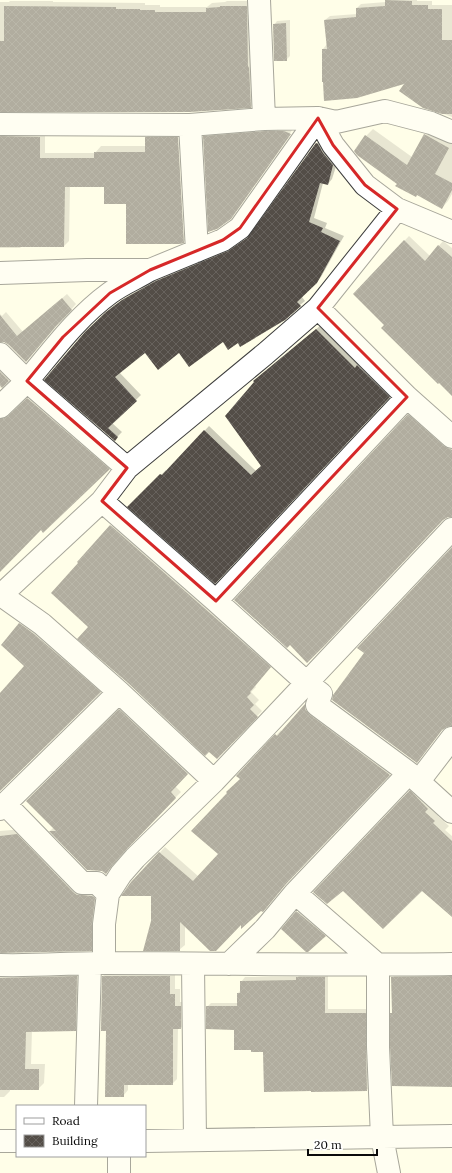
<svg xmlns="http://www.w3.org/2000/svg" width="452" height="1173" font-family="Lora,serif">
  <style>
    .shadow { fill: #0003; fill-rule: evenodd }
    .building { fill: url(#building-cross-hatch) }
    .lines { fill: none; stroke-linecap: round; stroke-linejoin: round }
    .minor-casing { stroke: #3e3e3e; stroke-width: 24 }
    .minor { stroke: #fff; stroke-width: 22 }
    .marked { fill: none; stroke: #d62828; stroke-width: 3; stroke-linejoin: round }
  </style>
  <defs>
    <pattern id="building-cross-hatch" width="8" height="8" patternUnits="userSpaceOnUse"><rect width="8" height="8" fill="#534d47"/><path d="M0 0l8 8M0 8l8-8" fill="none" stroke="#67625d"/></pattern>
  </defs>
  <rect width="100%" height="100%" fill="#fffee8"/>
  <path class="shadow" d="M386,0H417V1H432V5H452V117L436,111L407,82L323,81V49L327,44L325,20L330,16L357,14V8L361,4L386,2Z
    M10,1H53V2L145,3V5H160V7H207L212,3L225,2L227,1H252L256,101L251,107L0,111V2H9Z
    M290,20V56L286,60L274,25L277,21Z
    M296,128L295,130L293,129L232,216L204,137L210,131Z
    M431,128L452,136V194L448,201L442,208L398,184L355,151L366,136L373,129L412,157L425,135Z
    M0,130L45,132V153H95L101,146H146V138L151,132H183L189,236L183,242L127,203L105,186H70L69,241L64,246H22L20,248H0ZM177,132H179L185,239H183Z
    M321,139L338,160L332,179L328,184L323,183L314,218L327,223L325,228L344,236L321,277L302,297L305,301L300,305L285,319L239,342L223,341L179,351H145L119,372L141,395L112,423L122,432L115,439L46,379L86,333L112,307L128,296L161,277L234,247L250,236L316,144Z
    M409,236L430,256L443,241L452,248V396L385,325L354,294Z
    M67,294L76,304L26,361L9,344L4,341H0V314L2,316L6,312L23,332Z
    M321,325L394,392L220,578L129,507L166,470L167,471L209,426L256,471L262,466L255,382L254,381Z
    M0,362L13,375L0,388Z
    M33,394L114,464L43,531L41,529L0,567V413L9,414L15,411Z
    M414,410L452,443V516L409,415Z
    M116,521L275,662L255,686L256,687L251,692L259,700L255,704L262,711L217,758L89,627L80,563L79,562Z
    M452,549V697L447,724L417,762Z
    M26,618L106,686L0,790V693L25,666L20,624Z
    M310,701L394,769L261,909L242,923L185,926V945L179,950L152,921V895L132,882L165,847L198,876L219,854L241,779L238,776L281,730L282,732Z
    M125,705L193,768L175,786L181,792L144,829L106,873L50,831L54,827L27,801Z
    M416,785L440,814L438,816L449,826L445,830L452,836V916L422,890L343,889L315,892Z
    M23,829L98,890L97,944L91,950L0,952V831Z
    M304,905L332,929L325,936L283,929Z
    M0,970H83L81,1024L75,1030H32L31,1064H45L44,1083L38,1089H10V1091L4,1097H0Z
    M108,971H175V989H180V1002H186V1023L181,1028H178L177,1079L172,1084H128V1090L123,1096L107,1030H102L103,976Z
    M452,971V1091V1086L393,1012L392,978L398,972Z
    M301,973H328V1009H369L371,1086L367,1090L312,1091L264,1051L207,1007L211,1003H238V993L241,990V982L245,977H298Z"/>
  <path class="building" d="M385,0L412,1V5H428V9H442V40H452V114H442L423,108L399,91L404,84L357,98L324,101L323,82H322V49H327L324,20L356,17V8L385,6Z
    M4,6L116,7V9H140V10H155V12H206V8L220,7V6H247L248,68L249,66L251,108L190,112H0V41H4Z
    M286,23L287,61H274L273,24Z
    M265,131H284L291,134L231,219L217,229L208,232L203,136Z
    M424,134L449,148L435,174L452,183V190L442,209L417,195L416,197L395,186L397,184L357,155L354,151L365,135L407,165Z
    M0,136L40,137V158H94V152H145V137H178L184,243L180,244H126V204H104V187H65L64,247H0Z
    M316,143L318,144L323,153L333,165L328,185L320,183L309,222L323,228L321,232L340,241L317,283L297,302L301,306L285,320L240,347L238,343L228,350L223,342L189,367L179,353L158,370L145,353L115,377L137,401L108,428L118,437L115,441L44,380L85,332L106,312L122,300L156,281L228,251L247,238Z
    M404,240L425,261L438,245L452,257V396L439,383L438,384L381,328L384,325L353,294Z
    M62,298L72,310L56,326L26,362L9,345L4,342H0V315L17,336Z
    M316,329L355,368L357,365L390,397L215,584L127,507L160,474L162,475L204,430L251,475L261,466L225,416L254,382L253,381Z
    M0,372L9,381L2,388L0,385Z
    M27,398L110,469L43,533L41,530L0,572V419H3L8,416Z
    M408,414L444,446L452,450V517H448L443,520L326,644L307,663L290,645L287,648L234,600Z
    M110,525L271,667L250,692L251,693L247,697L254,705L250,709L258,717L217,759L209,752L205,756L128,683L77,639L88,627L51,593L78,563L77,562Z
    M452,547V726L447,727L442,730L417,763L332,700L333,695L364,653L357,648Z
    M19,623L34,634L101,692L0,791V693L24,666L1,645Z
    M305,704V709L310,715L390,775L286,884L263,912L261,911L241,929V925L216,951H210L180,922V951H143L151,921V896H121L131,882L159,852L193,881L218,854L191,831L227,793L226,792L240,779L236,776L275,734L277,736Z
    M119,709L188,774L171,792L176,798L126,850L112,866L106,874L102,871L87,870L49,831H56L26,801Z
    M410,790L428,809L425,812L435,821L433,823L452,841V917L422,891L383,929L343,891L327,904L313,892Z
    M17,834L73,892L77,895H82L92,896L95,898L92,924V951L0,953V836Z
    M296,911L326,936L308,952H306L281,929Z
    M77,976L76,1031L26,1032L25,1069H39V1090H0V978Z
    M102,976H170V994H175V1006H181V1029H173V1085H124V1097H105L106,1031H101Z
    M452,976V1087L392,1086L390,1047V1013H392L391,977Z
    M296,977H325V1013H366V1048L367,1091L311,1092V1091L264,1092L263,1052H251V1050H234V1030L206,1029V1006H237V993H240V981L296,980Z"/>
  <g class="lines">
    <defs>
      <path id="minor" d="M259,0L264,119
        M0,124L190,125L264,119L318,118L333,145L365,185L397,209L452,232
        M190,125L197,251
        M150,270L223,240L240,228L318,118L336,122L385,111L431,123L452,132
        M0,273L87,270H150C137,278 122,284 110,293C77,317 53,350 27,381L0,354
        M318,308L407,397L452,437
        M0,407L27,381L127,468
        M102,501L216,601L307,683L321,694L317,705L409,773L452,812
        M1,595L42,624L119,692L214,781
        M0,596L102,501L127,468L265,354L318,308L397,209
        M216,601L407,397
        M419,781L452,738
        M5,804L82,883H97L108,894
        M0,809L119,692
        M295,893L378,965V1047L382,1137L389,1173
        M104,963V924L108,894L121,874L135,858L214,781L452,529
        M193,964L195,1140
        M229,964L265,929L295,893L409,773
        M0,965C35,966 71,963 106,963C221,963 337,966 452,964
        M86,1106L90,964
        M0,1141H17
        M145,1141L382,1137L452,1136
        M119,1156V1173"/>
    </defs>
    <use href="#minor" class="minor-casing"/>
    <use href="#minor" class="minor"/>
  </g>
  <path d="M0 0H452V1173H0ZM318,118L333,145L365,185L397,209L318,308L407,397L216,601L102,501L127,468L27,381L63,337L110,293L150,270L223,240L240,228Z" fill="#fffee8" fill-opacity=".55" fill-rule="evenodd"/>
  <path class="marked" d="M318,118L333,145L365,185L397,209L318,308L407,397L216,601L102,501L127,468L27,381L63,337L110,293L150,270L223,240L240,228Z"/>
  <rect x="16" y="1105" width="130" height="52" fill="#ffffff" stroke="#9d9d9d"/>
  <rect x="24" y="1118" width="20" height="6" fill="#ffffff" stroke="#9d9d9d"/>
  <text x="52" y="1125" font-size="12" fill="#0b0b0b">Road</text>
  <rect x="24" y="1135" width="20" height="12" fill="url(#building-cross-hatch)" stroke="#9d9d9d"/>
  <text x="52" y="1145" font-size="12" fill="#0b0b0b">Building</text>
  <path d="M308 1149v6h69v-6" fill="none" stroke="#0b0b0b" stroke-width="2"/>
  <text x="314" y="1149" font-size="12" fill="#0b0b0b" stroke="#ffffff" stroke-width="3" paint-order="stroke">20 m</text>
</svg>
